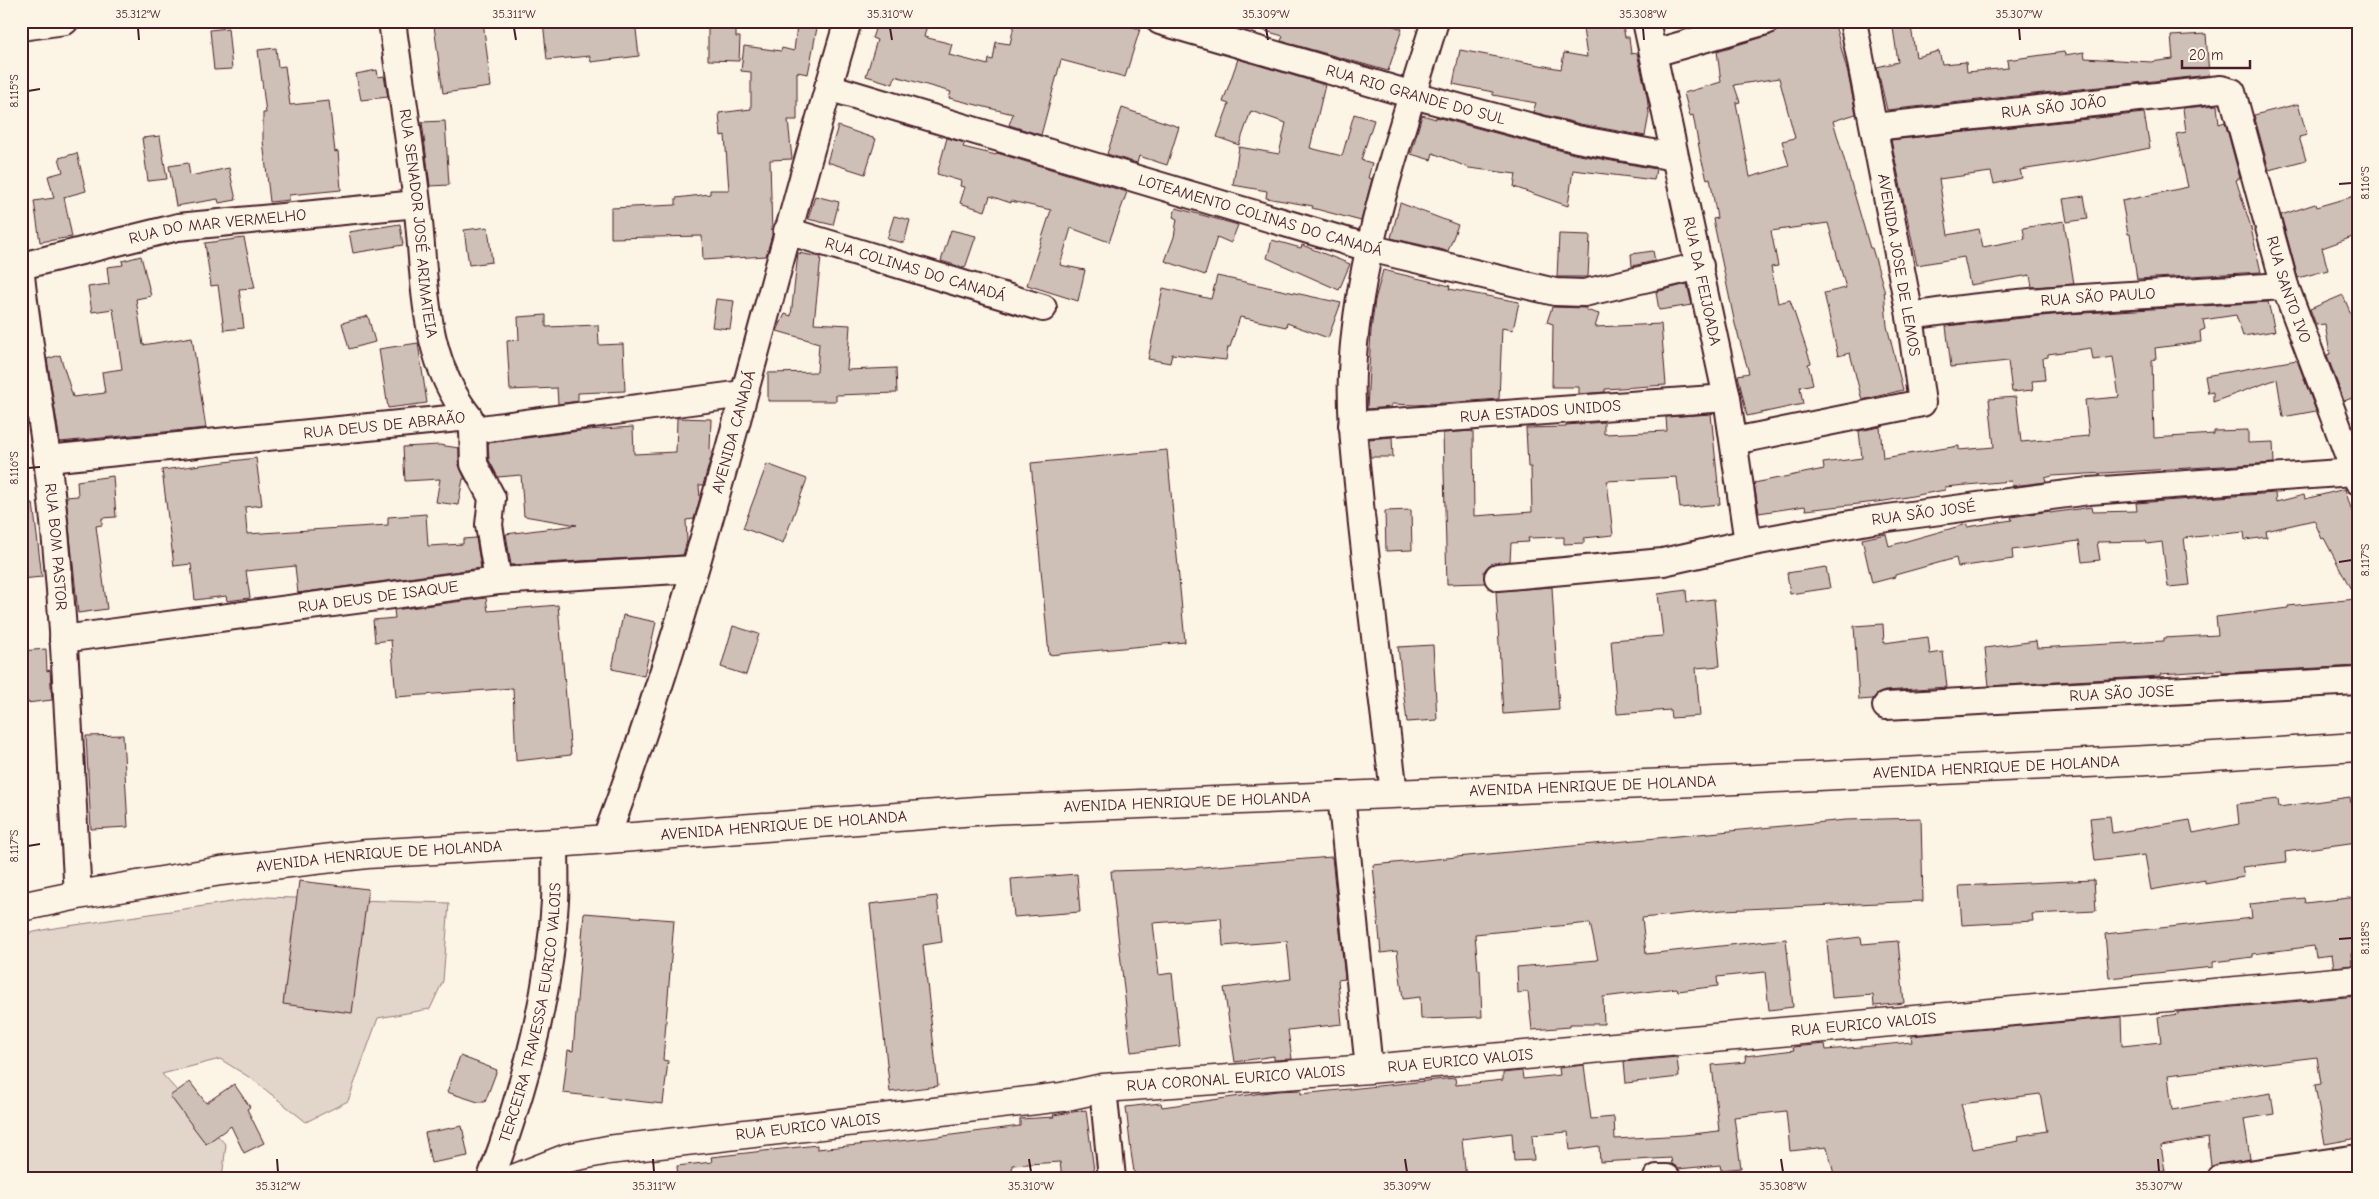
<svg xmlns="http://www.w3.org/2000/svg" width="2379" height="1199" font-family="'Comic Neue',sans-serif">
  <style>
    .green { fill: #e2d5ca; stroke: #967a7a }
    .building { fill: #cfc0b7; stroke: #4a1f2b; fill-rule: evenodd }
    .lines { fill: none; stroke-linecap: round; stroke-linejoin: round }
    .minor-casing { stroke: #4a1f2b; stroke-width: 30 }
    .secondary-casing { stroke: #4a1f2b; stroke-width: 31 }
    .primary-casing { stroke: #4a1f2b; stroke-width: 31 }
    .minor { stroke: #fcf5e5; stroke-width: 26 }
    .secondary { stroke: #fcf5e5; stroke-width: 28 }
    .primary { stroke: #fcf5e5; stroke-width: 28 }
    .ticks { fill: none; stroke: #4a1f2b; stroke-width: 2 }
    .labels { text-anchor: middle; dominant-baseline: central; stroke-width: 4; stroke-linejoin: round; paint-order: stroke }
    .street-label { font-size: 16px; fill: #4a1f2b; stroke: #fcf5e5 }
    .neatline { fill: none; stroke: #4a1f2b; stroke-width: 2 }
    .ticks-label { font-size: 12px; text-anchor: middle; fill: #4a1f2b }
  </style>
  <rect width="100%" height="100%" fill="#fcf5e5"/>
  <filter id="ink" filterUnits="userSpaceOnUse"><feTurbulence type="fractalNoise" baseFrequency=".02" numOctaves="2"/><feDisplacementMap in="SourceGraphic" scale="10" xChannelSelector="R" yChannelSelector="G"/><feConvolveMatrix kernelMatrix="1 2 1 2 8 2 1 2 1" color-interpolation-filters="sRGB"/></filter>
  <g filter="url(#ink)">
    <path class="green" d="M265,897L449,903L443,981L430,1009L378,1018L348,1101L306,1122L252,1079L220,1059L162,1074L226,1145L222,1178H29L21,1175V935L48,929Z"/>
    <path class="building" d="M474,21H483L491,87L443,93L434,26Z
      M543,21H635L639,56L591,62L590,56L547,60Z
      M708,21H736V37H740L739,61L708,60Z
      M878,21H928L924,37L952,44L949,55L988,65L989,59L993,60L996,42L1010,44L1015,21H1114L1140,29L1125,77L1061,60L1041,135L1009,125L1013,114L949,98L951,92L895,76L893,84L866,76L877,40L872,38Z
      M1252,21H1380L1402,29L1388,71L1281,41L1283,36L1251,27Z
      M1582,21H1622L1625,37H1629L1631,54L1637,53L1647,96L1649,114L1645,136L1580,124L1533,112L1536,103L1493,95V92L1453,84L1460,50L1561,69L1564,53L1587,57Z
      M1809,21H1834L1848,74L1856,114L1833,121L1870,248H1872L1884,289L1887,326L1903,390L1862,400L1850,353L1838,356L1824,293L1846,288L1828,223L1771,231L1778,266L1771,267L1778,303L1790,300L1811,363L1808,364L1813,384L1800,387L1803,404L1747,416L1738,375L1749,373L1735,324L1713,219L1717,218L1710,178L1707,179L1701,158L1693,115L1690,116L1684,93L1721,82L1717,51L1770,35L1778,30ZM1779,78L1795,138L1782,141L1789,166L1750,177L1736,103L1740,102L1734,85Z
      M1892,21H1910L1916,57L1939,51L1942,64L1966,62L1967,72L2008,68L2007,60L2064,52L2065,55L2084,52L2085,58L2151,62L2173,59L2171,36L2206,34L2209,75L1887,110L1877,67L1898,62Z
      M797,25L817,28L808,74L797,72V120H788L792,159L770,160L772,235L766,256L703,260L702,236L611,238V208L676,205V198L710,194V190H729L725,135L721,136L719,113L751,109V72L741,71L744,46L781,51L782,48L794,51Z
      M228,28L232,69L214,70L210,30Z
      M276,48L278,67L285,66L290,105L329,101L335,152L338,151L341,190L289,195V200L270,202L263,141V113H266L258,50Z
      M1238,59L1325,85L1310,148L1342,156L1354,114L1374,120L1361,160L1372,163L1368,178L1372,179L1361,221L1312,208L1313,206L1266,198L1267,191L1233,185L1239,147L1279,154L1286,123L1251,111L1239,145L1217,137L1229,104L1223,102Z
      M377,70L378,77L384,76L388,97L361,100L356,74Z
      M2298,104L2307,135L2299,137L2306,160L2269,170L2254,115Z
      M2217,105L2219,124L2225,122L2240,178L2236,180L2250,224L2261,272L2137,279L2130,234H2128L2122,201L2188,187L2176,134L2186,132L2183,108Z
      M1122,108L1179,127L1167,165L1139,156L1137,163L1107,154Z
      M2144,113L2150,148L2086,161V160L2020,170L2022,178L1994,184L1991,172L1939,179L1948,235L1979,229L1983,247L2025,239L2023,228L2064,221L2074,284L2032,287L2030,275L1970,285L1964,257L1917,265L1891,140Z
      M1422,115L1436,119V117L1574,154L1656,169L1654,180L1573,170L1568,206L1514,187L1516,174L1469,168L1433,153L1431,160L1411,154Z
      M445,121L449,185L430,186L422,122Z
      M838,126L876,139L865,174L827,162Z
      M160,136L167,179L148,181L142,138Z
      M947,138L965,143L963,147L996,155L997,153L1127,192L1109,242L1071,228L1060,265L1085,270L1078,301L1027,285L1051,210L1011,201V203L990,196L985,211L960,203L965,187L960,186L961,181L937,174Z
      M77,153L86,191L64,197L72,237L40,242L34,201L54,198L48,176L63,172L59,158Z
      M188,163L190,176L229,168L236,200L219,203L218,199L176,206L169,166Z
      M2358,195V235L2322,248L2328,270L2298,278L2281,215L2315,204L2316,207Z
      M815,196L839,202L833,225L808,219Z
      M2084,196L2088,219L2067,222L2063,199Z
      M1400,203L1458,225L1448,251L1391,238Z
      M1176,208L1238,225L1231,243L1217,237L1205,275L1165,261L1174,237L1177,219L1173,217Z
      M894,216L910,220L904,243L887,239Z
      M400,224L403,245L353,253L349,232Z
      M488,227L492,262L469,265L464,230Z
      M951,230L976,236L965,268L941,261Z
      M1559,234L1590,235L1588,277H1557Z
      M244,238L255,288L239,289L244,328L224,330L218,285L211,286L205,243Z
      M1272,240L1301,248L1302,245L1350,264L1339,290L1267,258Z
      M1653,251L1655,261L1632,266L1631,254Z
      M798,253L821,257L814,323L850,325L847,370L896,368L897,393L836,395V401H768V373L817,372L819,343L777,331L785,314L791,316Z
      M141,256L151,296L136,299L143,345L192,337L206,428L60,442L47,359L60,355L73,397L105,393L102,372L122,369L113,309L92,312L88,287L109,284L107,267L123,265L122,261Z
      M1383,270L1450,286L1449,289L1519,302L1513,330L1502,328L1499,399L1416,405L1391,404V407L1367,409L1371,330L1375,300Z
      M1217,276L1341,303L1328,338L1287,323L1286,327L1240,317L1230,347H1228L1226,360L1172,354L1170,363L1148,359L1163,288L1211,299Z
      M1687,284L1692,305L1659,310L1656,292Z
      M2343,295L2358,331V396L2344,401L2327,355L2330,354L2325,324L2316,325L2310,309Z
      M716,299L734,301L730,329L712,327Z
      M2268,302L2275,331L2243,336L2236,315L2203,320L2205,329L2200,331L2201,342L2155,348L2156,359L2152,360L2154,438L2214,434V431L2248,430V443L2273,442L2274,463L2052,476L2045,478L2046,482L2012,486L2011,481L1945,487V490L1885,501L1806,510L1805,506L1759,513L1754,483L1824,469L1823,463L1862,458L1859,431L1880,427L1883,458L1959,446V450L1994,447L1989,399L2016,397L2021,442L2089,436L2085,400L2119,397L2113,357L2093,360L2091,348L2048,354V357L2043,358L2045,380L2032,381L2033,390L2012,392L2008,361L1951,367L1946,326L2051,315Z
      M1552,307L1586,308V310L1599,314L1595,327L1661,324L1666,385L1605,389V392L1579,394V387H1552L1553,324L1547,322Z
      M546,315V327L598,325L599,345L623,344L625,391L578,393V401L558,404L557,388L510,390L507,341L519,340L518,317Z
      M368,316L375,342L349,349L342,323Z
      M418,343L427,403L388,408L379,349Z
      M2297,360L2316,411L2283,417L2277,379L2213,402V392L2208,393L2205,376Z
      M1711,414L1720,504L1680,508L1677,477L1607,481L1613,535L1584,538V543L1564,544V537L1528,538L1529,542L1511,543L1510,561L1489,565L1484,571L1485,583L1447,584L1443,433L1473,431L1474,516L1532,512L1531,467H1528L1526,428L1566,427V425L1604,422V434L1667,431L1666,417Z
      M677,418L711,419L710,450L712,454L703,485H699L700,498L694,519L686,520L687,541L683,555L511,565L506,534L577,525L524,516L521,475L498,477L489,460L488,443L587,430L633,427L634,454L676,452Z
      M1392,437L1393,457H1370L1369,439Z
      M439,445L459,448V465L465,479H463L458,505L436,502L440,479L405,481L403,447Z
      M1167,450L1185,642L1049,655L1031,463Z
      M256,458L262,505L245,507L247,534L388,525V517L426,514L428,546L463,544V539L476,538L481,568L298,593L295,566L246,571L250,598L227,601L226,596L195,600L191,564L174,566L162,470Z
      M767,464L807,479L783,543L743,528Z
      M113,476L116,517L102,518V525L96,526L107,609L78,613L66,497L78,496L77,481Z
      M2345,489L2358,531V666L2222,673V670L2160,674V676L1989,686L1985,648L2036,641L2037,648L2164,641V638L2218,635L2216,617L2288,608V606L2356,599L2324,538L2322,539L2314,520L2266,531L2267,537L2245,540L2244,532L2184,538L2190,585L2168,587L2162,542L2147,544L2146,541L2097,542L2100,560L2082,562L2079,541L2012,550L2013,559L1958,567L1956,558L1895,575V577L1872,583L1862,539L1886,534L1889,546L1967,524V527L2012,520L2011,517L2050,511V513L2092,507L2093,512L2137,511L2136,503L2275,493L2276,502L2304,495L2305,499Z
      M21,503H33L42,577L21,579Z
      M1411,510L1412,550L1386,551L1385,511Z
      M1826,567L1830,588L1790,594L1787,573Z
      M1552,587L1559,710L1503,714L1496,591Z
      M1686,590L1687,602L1714,599L1720,666L1696,668L1700,716L1671,718L1670,710L1617,714L1611,640L1663,636L1658,594Z
      M486,598L488,611L558,605L571,755L516,761L513,688L396,697L391,640L375,642L373,620L395,618L394,610Z
      M623,615L656,622L644,676L612,669Z
      M1883,624L1884,643L1928,637L1930,654L1943,652L1947,687L1885,691L1877,694L1873,699L1859,700L1854,626Z
      M733,626L759,634L746,675L721,667Z
      M1433,645L1437,720L1407,722L1398,647Z
      M46,649L47,671L50,670L52,700L27,703L21,651Z
      M123,735L128,827L91,829L86,736Z
      M2350,797L2357,842L2285,852L2286,862L2242,867L2244,877L2205,884V880L2151,890L2145,855L2095,861L2090,818L2110,816L2112,833L2190,820L2193,833L2239,824L2237,804L2278,799L2279,807Z
      M1921,818L1923,901L1723,910L1642,918L1646,954L1786,939L1793,1007L1769,1010L1765,972L1717,977L1718,986L1678,991L1677,988L1603,997L1604,1024H1570V1027L1532,1030L1528,992L1518,993L1517,967L1598,960L1590,923L1475,934L1478,970H1480L1482,1017L1421,1019L1420,997L1403,999L1397,951L1381,953L1373,865L1846,820Z
      M1332,857L1345,979L1338,980L1342,1024L1288,1030L1292,1059L1274,1060V1056L1235,1062L1224,988L1291,979L1287,941L1223,946L1221,918L1153,923L1159,975L1172,973L1180,1046L1131,1052L1111,871L1177,869Z
      M1077,874L1080,912L1014,917L1011,879Z
      M2094,880L2096,911L2032,914L2033,921L1962,925L1959,886Z
      M299,881L368,889L352,1013L283,1004Z
      M937,896L942,942L923,945L938,1086L890,1092L870,904Z
      M2358,897V952L2351,953L2352,965L2334,967L2332,955L2316,957L2314,946L2253,954V957L2213,962V967L2109,978L2105,934L2252,918L2250,904L2304,898L2305,903Z
      M584,913L674,920L663,1060L668,1061L663,1104L563,1093L568,1050L573,1051Z
      M1861,937L1862,944L1898,941L1904,1003L1874,1006L1873,995L1832,998L1827,941Z
      M2358,996V1138L2325,1144L2315,1085L2321,1084L2317,1057L2168,1075L2172,1110L2271,1093L2274,1114L2244,1119L2250,1159L2211,1166L2208,1138L2161,1146L2165,1171L2121,1176V1178H1835L1827,1147L1790,1151L1786,1111L1734,1117L1741,1168L1721,1170L1720,1165L1678,1169L1672,1164L1671,1158L1600,1162L1599,1146L1570,1150L1568,1132L1532,1135L1534,1160L1514,1161L1512,1133L1462,1139L1466,1178H1135L1131,1152L1126,1107L1161,1103L1162,1107L1277,1091L1301,1090V1094L1455,1078L1456,1085L1503,1080V1073L1522,1071L1523,1079L1560,1075L1559,1068L1584,1065L1591,1119L1614,1117L1615,1139L1684,1135L1719,1131L1712,1065L1746,1062L1745,1056L1794,1050L1793,1047L1825,1044L1826,1050L1871,1046L1912,1042L1911,1036L2121,1017L2122,1046L2161,1042L2158,1017L2178,1014V1012ZM2040,1094L2047,1131L2018,1136L2019,1141L1973,1149L1961,1104Z
      M460,1056L497,1070L485,1102H478L447,1092Z
      M1677,1057L1679,1077L1626,1083L1624,1062Z
      M190,1082L206,1103L234,1084L250,1107L247,1109L264,1143L244,1153L231,1126L206,1144L170,1096Z
      M1086,1110L1095,1178H1062L1060,1162L1012,1165L1013,1178H678L677,1166L712,1162L711,1157L817,1145V1149L929,1138L1020,1126V1119L1054,1117L1053,1115Z
      M462,1126L468,1156L431,1163L425,1133Z"/>
    <g class="lines">
      <defs>
        <g id="minor">
          <path id="s1" d="M392,21C400,82 410,142 417,203C426,277 420,355 469,417"/>
          <path id="s2" d="M1160,21L1413,95L1577,139L1674,157"/>
          <path id="s3" d="M1646,21L1727,398L1748,543"/>
          <path d="M21,27L65,21"/>
          <path d="M1654,53L1766,21"/>
          <path id="s4" d="M828,87L1369,248L1555,292L1584,293L1700,266"/>
          <path id="s5" d="M1874,127L2221,89L2232,92L2285,286L2358,481"/>
          <path id="s6" d="M787,231L1043,308"/>
          <path id="s7" d="M21,266L178,227L417,204"/>
          <path id="s8" d="M21,275C27,336 39,397 47,458C65,603 69,750 78,895"/>
          <path id="s9" d="M1910,316C2034,297 2160,294 2285,286"/>
          <path id="s10" d="M1352,425L1727,398"/>
          <path d="M473,430L474,464L492,498L489,525L498,581"/>
          <path d="M1734,441L1922,403L1910,316L1853,21"/>
          <path id="s11" d="M47,459L469,417L473,430L743,394"/>
          <path id="s12" d="M1498,577L1663,562L1748,543L1873,520L2089,491L2354,472"/>
          <path id="s13" d="M63,639L498,581L694,569"/>
          <path id="s14" d="M1886,706L2358,681"/>
          <path d="M1394,793C1383,701 1371,608 1361,515C1357,468 1350,421 1352,373C1357,255 1401,134 1435,21"/>
          <path d="M1341,795L1369,1069"/>
          <path id="s15" d="M606,838C706,573 766,293 848,21"/>
          <path d="M1103,1088L1112,1178"/>
          <path id="s16" d="M491,1178C524,1090 550,995 555,901C556,882 555,862 555,843"/>
          <path d="M1657,1178H1667"/>
          <path d="M2221,1178L2358,1158"/>
        </g>
        <g id="secondary">
          <path id="s17" d="M516,1178L567,1158L608,1150L1062,1097L1103,1088L1369,1069L2358,980"/>
        </g>
        <g id="primary">
          <path id="s18" d="M21,907L78,895L221,871L367,854L555,843L989,810L1695,782L2148,760L2358,747"/>
        </g>
      </defs>
      <use href="#minor" class="minor-casing"/>
      <use href="#secondary" class="secondary-casing"/>
      <use href="#primary" class="primary-casing"/>
      <use href="#minor" class="minor"/>
      <use href="#secondary" class="secondary"/>
      <use href="#primary" class="primary"/>
    </g>
  </g>
  <path class="ticks" d="M138,28L139,40M514,28L516,40M890,28L892,40M1266,28L1268,40M1643,28L1644,40M2019,28L2020,40M28,91L40,89M2339,184L2352,183M28,468L40,467M2339,562L2352,560M28,846L40,844M2339,939L2352,938M277,1159L278,1172M653,1159L654,1172M1029,1159L1031,1172M1405,1159L1407,1172M1781,1159L1783,1172M2158,1159L2159,1172"/>
  <g class="labels">
    <g class="street-label">
      <text stroke="none"><textPath href="#s2" startOffset="266">RUA RIO GRANDE DO SUL</textPath></text>
      <text stroke="none"><textPath href="#s5" startOffset="181">RUA SÃO JOÃO</textPath></text>
      <text stroke="none"><textPath href="#s4" startOffset="451">LOTEAMENTO COLINAS DO CANADÁ</textPath></text>
      <text stroke="none"><textPath href="#s1" startOffset="204">RUA SENADOR JOSÉ ARIMATEIA</textPath></text>
      <text stroke="none"><textPath href="#s7" startOffset="201">RUA DO MAR VERMELHO</textPath></text>
      <text transform="translate(1899 265) rotate(80)">AVENIDA JOSE DE LEMOS</text>
      <text stroke="none"><textPath href="#s6" startOffset="134">RUA COLINAS DO CANADÁ</textPath></text>
      <text stroke="none"><textPath href="#s3" startOffset="266">RUA DA FEIJOADA</textPath></text>
      <text stroke="none"><textPath href="#s5" startOffset="566">RUA SANTO IVO</textPath></text>
      <text stroke="none"><textPath href="#s9" startOffset="189">RUA SÃO PAULO</textPath></text>
      <text stroke="none"><textPath href="#s10" startOffset="189">RUA ESTADOS UNIDOS</textPath></text>
      <text stroke="none"><textPath href="#s11" startOffset="339">RUA DEUS DE ABRAÃO</textPath></text>
      <text stroke="none"><textPath href="#s15" startOffset="426">AVENIDA CANADÁ</textPath></text>
      <text stroke="none"><textPath href="#s12" startOffset="431">RUA SÃO JOSÉ</textPath></text>
      <text stroke="none"><textPath href="#s8" startOffset="274">RUA BOM PASTOR</textPath></text>
      <text stroke="none"><textPath href="#s13" startOffset="318">RUA DEUS DE ISAQUE</textPath></text>
      <text stroke="none"><textPath href="#s14" startOffset="236">RUA SÃO JOSE</textPath></text>
      <text stroke="none"><textPath href="#s18" startOffset="1982">AVENIDA HENRIQUE DE HOLANDA</textPath></text>
      <text stroke="none"><textPath href="#s18" startOffset="1578">AVENIDA HENRIQUE DE HOLANDA</textPath></text>
      <text stroke="none"><textPath href="#s18" startOffset="1172">AVENIDA HENRIQUE DE HOLANDA</textPath></text>
      <text stroke="none"><textPath href="#s18" startOffset="768">AVENIDA HENRIQUE DE HOLANDA</textPath></text>
      <text stroke="none"><textPath href="#s18" startOffset="362">AVENIDA HENRIQUE DE HOLANDA</textPath></text>
      <text stroke="none"><textPath href="#s16" startOffset="171">TERCEIRA TRAVESSA EURICO VALOIS</textPath></text>
      <text stroke="none"><textPath href="#s17" startOffset="1359">RUA EURICO VALOIS</textPath></text>
      <text stroke="none"><textPath href="#s17" startOffset="954">RUA EURICO VALOIS</textPath></text>
      <text stroke="none"><textPath href="#s17" startOffset="729">RUA CORONAL EURICO VALOIS</textPath></text>
      <text stroke="none"><textPath href="#s17" startOffset="298">RUA EURICO VALOIS</textPath></text>
    </g>
  </g>
  <rect width="2379" height="1199" fill="none" stroke="#fcf5e5" stroke-width="55"/>
  <path d="M2182 60v8h68v-8" fill="none" stroke="#4a1f2b" stroke-width="2.5"/>
  <text x="2189" y="60" font-size="15" fill="#4a1f2b" stroke="#fcf5e5" stroke-width="4" paint-order="stroke">20 m</text>
  <rect x="28" y="28" width="2324" height="1144" class="neatline"/>
  <g class="ticks-label">
    <text x="138" y="18">35.312°W</text>
    <text x="514" y="18">35.311°W</text>
    <text x="890" y="18">35.310°W</text>
    <text x="1266" y="18">35.309°W</text>
    <text x="1643" y="18">35.308°W</text>
    <text x="2019" y="18">35.307°W</text>
    <text transform="translate(14 91) rotate(-90)" y="4">8.115°S</text>
    <text transform="translate(2365 183) rotate(-90)" y="4">8.116°S</text>
    <text transform="translate(14 468) rotate(-90)" y="4">8.116°S</text>
    <text transform="translate(2365 560) rotate(-90)" y="4">8.117°S</text>
    <text transform="translate(14 846) rotate(-90)" y="4">8.117°S</text>
    <text transform="translate(2365 938) rotate(-90)" y="4">8.118°S</text>
    <text x="278" y="1190">35.312°W</text>
    <text x="654" y="1190">35.311°W</text>
    <text x="1031" y="1190">35.310°W</text>
    <text x="1407" y="1190">35.309°W</text>
    <text x="1783" y="1190">35.308°W</text>
    <text x="2159" y="1190">35.307°W</text>
  </g>
</svg>
